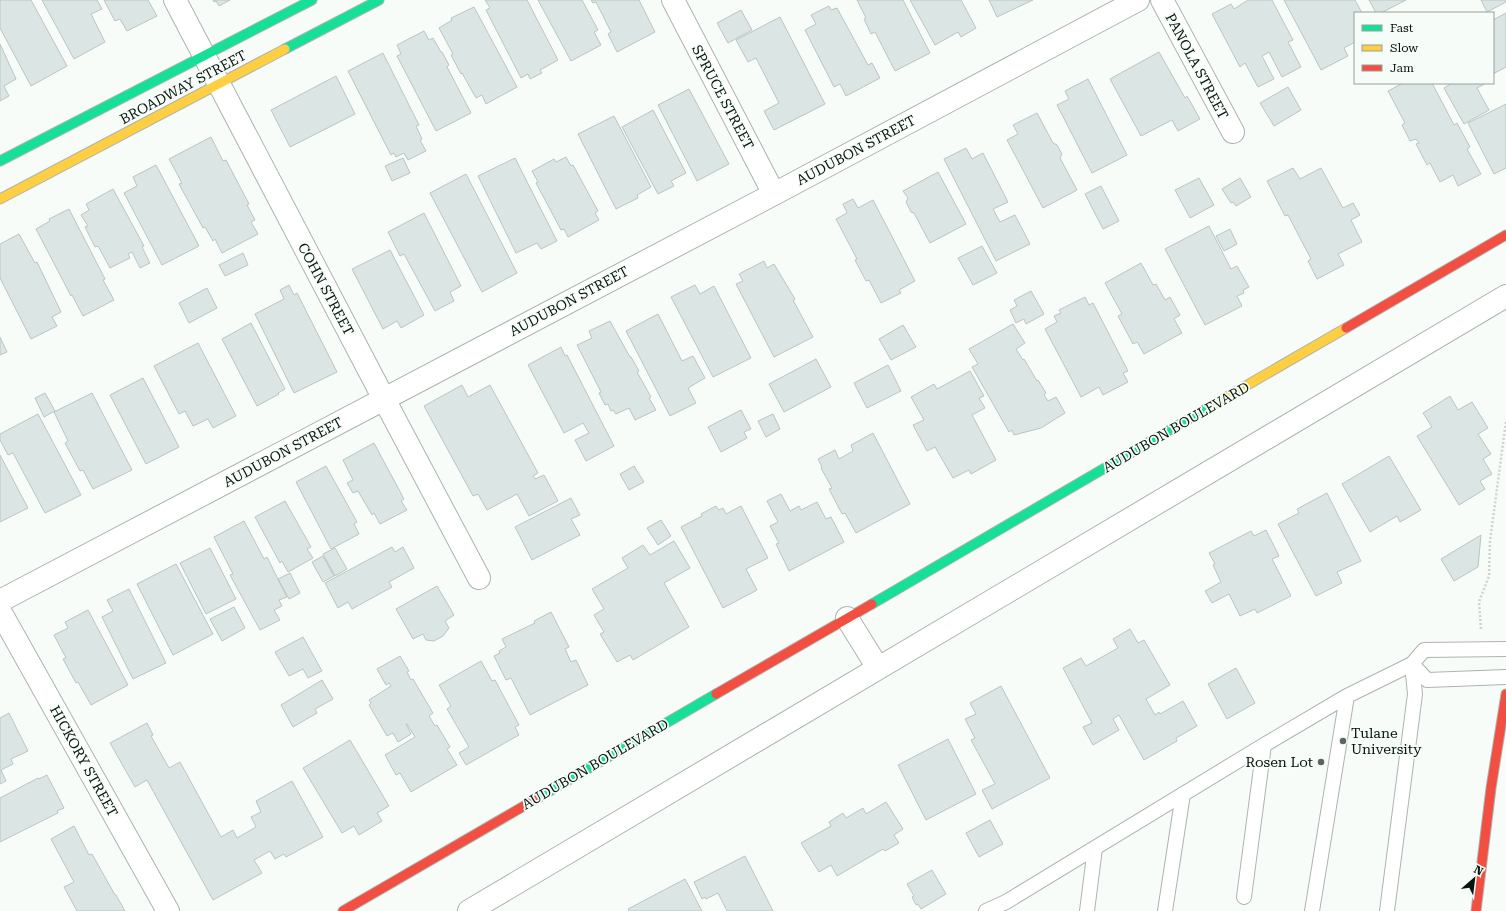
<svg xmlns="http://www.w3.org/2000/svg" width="1506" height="911" font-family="'Roboto Serif',serif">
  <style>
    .building { fill: #dbe6e4; stroke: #bac5c3 }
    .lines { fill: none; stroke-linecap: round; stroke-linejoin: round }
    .lane-casing { stroke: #acb4b0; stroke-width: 16 }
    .street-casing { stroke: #acb4b0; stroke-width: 24 }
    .fast-casing { stroke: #acb4b0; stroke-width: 11 }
    .slow-casing { stroke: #acb4b0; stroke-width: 11 }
    .jam-casing { stroke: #acb4b0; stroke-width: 11 }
    .path { stroke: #cfd2d0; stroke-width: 2.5; stroke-dasharray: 2 2; stroke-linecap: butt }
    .lane { stroke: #fefffe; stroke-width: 14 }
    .street { stroke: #fefffe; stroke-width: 22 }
    .fast { stroke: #16e098; stroke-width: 9 }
    .slow { stroke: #ffcf43; stroke-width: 9 }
    .jam { stroke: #f24e42; stroke-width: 9 }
    .poi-dot { fill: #5c6560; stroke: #f6fdf9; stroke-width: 1.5 }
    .labels { text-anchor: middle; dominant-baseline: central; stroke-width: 3.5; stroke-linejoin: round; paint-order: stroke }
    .street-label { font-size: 14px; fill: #08140d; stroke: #f6fdf9 }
    .poi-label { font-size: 14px; fill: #08140d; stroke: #f6fdf9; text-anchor: start }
  </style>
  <rect width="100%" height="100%" fill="#f7fcf9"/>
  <path class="building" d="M0,0H31L67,66L31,86L0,28Z
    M42,0H97L102,9L91,14L105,42L74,59Z
    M104,0H148L157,16L127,31L120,19L115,21Z
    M213,0H230L219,6L216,1L214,2Z
    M485,0H527L558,60L540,70L542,73L530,79L528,74L521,78L486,10L490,8Z
    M538,0H582L598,30L594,32L601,45L571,61Z
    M591,0H639L655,32L617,52L608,34L611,32L596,2L593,3Z
    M857,0H903L930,53L895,71L875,32L871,34L864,19L866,18Z
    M910,0H961L976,28L961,37L958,32L935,45Z
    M989,0H1033L997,17Z
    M1248,0H1272L1293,40L1288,42L1301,67L1282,77L1269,52L1262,56L1274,79L1258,87L1245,63L1240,67L1212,14L1231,4L1234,9Z
    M1284,0H1355L1362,13H1355V42L1344,48L1348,56L1321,70Z
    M1369,0H1406L1381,13H1376Z
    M1481,0H1506V2L1487,12Z
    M829,6L831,10L837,8L868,65L872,63L880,78L846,96L840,84L834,87L805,30L816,24L811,15Z
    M474,7L517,87L486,104L482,95L476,98L462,73L461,74L451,55L453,54L439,28L452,20L451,18Z
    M741,10L752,30L728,43L717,23Z
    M1506,13V67L1493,74V20Z
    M780,17L825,104L774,130L764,111L779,103L756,58L748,62L736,40Z
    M424,31L429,40L433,38L441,52H442L449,65L447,67L471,113L436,131L397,56L401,54L397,45Z
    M0,44L16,79L4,86L9,96L0,101Z
    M1159,52L1185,98L1187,96L1200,119L1178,131L1172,120L1141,136L1110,79Z
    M383,53L419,125L416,126L422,139L420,140L426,151L408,160L404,153L396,157L394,153L391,155L348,71Z
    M336,76L355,114L290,147L271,110Z
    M1088,79L1127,155L1092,173L1057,105L1069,99L1065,91Z
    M1403,83H1432L1454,125L1457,123L1470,147L1467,149L1481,174L1458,186L1453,175L1440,182L1430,163L1427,165L1416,144L1419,143L1416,139L1410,141L1402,125L1405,123L1388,91Z
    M1452,83H1486L1477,88L1489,110L1464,124L1444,88Z
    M1288,87L1301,110L1274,126L1260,103Z
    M689,89L729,164L697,181L658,105Z
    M1506,104V168L1494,174L1468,123Z
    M653,110L686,173L671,181L674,186L658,194L622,127Z
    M1037,113L1053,143L1057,145L1062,154L1060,158L1077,190L1043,208L1007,140L1018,134L1013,125Z
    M614,116L651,187L637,195L638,198L616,209L578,134Z
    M211,137L223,161L226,160L249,204L247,205L255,220L251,222L258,234L222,253L215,239L213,241L205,227L203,228L179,184L182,183L169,159Z
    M966,148L972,159L983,153L1008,202L993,209L1000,222L1015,215L1030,244L996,261L944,159Z
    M566,157L571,166L573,165L598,211L595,213L599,220L568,237L564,229L561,230L536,183L538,182L532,171L554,159L556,162Z
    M403,158L410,173L392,181L385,166Z
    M515,158L557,241L541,249L537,243L516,253L478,176Z
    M156,165L199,246L162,265L124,193L137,186L133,177Z
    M1293,168L1300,179L1321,168L1343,208L1353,203L1360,215L1351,220L1362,242L1338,254L1344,265L1317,279L1308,261L1311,259L1288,215L1285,216L1267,181Z
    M938,172L966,224L930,243L914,213L911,212L906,202L908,198L903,191Z
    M466,174L517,273L482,292L430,193Z
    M1199,178L1214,205L1190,218L1175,190Z
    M1240,178L1251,197L1236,206L1233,202L1231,203L1222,189Z
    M1101,186L1119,221L1103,229L1085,194Z
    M113,189L144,246L142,247L150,263L140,268L132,252L128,254L130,258L110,268L98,246L95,247L85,227L88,226L81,215L89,210L86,204Z
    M853,199L858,208L873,200L915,281L899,290L901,293L881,303L869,280L866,281L855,260L857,259L836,219L847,213L843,204Z
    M69,209L105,279L103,280L114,300L83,316L72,295L71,296L36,229L50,221L49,219Z
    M424,213L461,286L450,292L454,301L435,311L404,254L400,256L388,232Z
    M1209,226L1231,269L1237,266L1249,287L1243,290L1244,293L1237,296L1242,306L1205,325L1165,249Z
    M1230,229L1237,244L1224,251L1216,236Z
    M19,234L35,263L37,262L61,312L52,317L57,326L31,339L0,278V244Z
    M982,246L997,273L973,285L958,258Z
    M390,250L424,315L401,328L397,321L383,329L352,269Z
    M243,253L248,265L225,276L219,265Z
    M764,261L767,268L774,264L795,299L793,300L813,337L774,357L736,284L743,281L739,274Z
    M1141,263L1153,285L1156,284L1165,300L1170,297L1180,315L1174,319L1182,333L1144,354L1137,342L1133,344L1118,316L1122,314L1105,283Z
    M289,285L294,295L297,293L337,372L294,393L255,314L284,299L280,290Z
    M695,285L700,294L714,286L751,358L713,377L671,297Z
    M207,288L217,308L189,323L179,303Z
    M1031,291L1044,314L1026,324L1024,319L1016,323L1010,310L1017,306L1014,300Z
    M1085,297L1089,305L1093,303L1128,371L1123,373L1128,382L1103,395L1099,387L1081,397L1045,329L1057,322L1054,316L1061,313L1059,310Z
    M658,314L682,361L693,356L705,378L688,388L696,403L670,416L626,331Z
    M610,321L630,357H631L639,371L637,372L651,397L649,398L656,410L635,420L629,408L616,414L613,410L611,411L608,404L605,405L599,393L601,392L577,345L592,338L589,331Z
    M251,323L285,389L278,393L279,394L257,406L222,339Z
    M1013,324L1025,343L1016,349L1023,360L1024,359L1037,381L1038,380L1046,393L1044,395L1048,401L1056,397L1065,413L1041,428L1014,435L1012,430L1009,432L972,367L978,364L969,349Z
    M903,325L916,347L891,360L879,339Z
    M0,337L7,352L0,355Z
    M198,343L236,416L213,428L208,419L193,426L185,411L179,414L154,366Z
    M561,347L565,356L567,355L614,446L586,461L575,440L589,433L583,423L564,433L528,365Z
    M816,359L831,387L784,412L769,384Z
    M888,365L901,391L867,408L854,383Z
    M970,371L984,396L979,398L985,408L972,415L996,460L971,474L969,470L953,478L935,447L927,451L913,425L924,420L911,397L934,384L937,389Z
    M143,378L179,447L146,464L110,395Z
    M462,385L468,397L490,385L538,473L533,476L535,479L544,475L558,501L529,516L517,494L487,510L478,494L473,496L424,406Z
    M45,393L55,411L44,417L35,398Z
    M92,393L132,470L93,489L83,470L80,471L65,443L68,441L54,412Z
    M1450,396L1458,410L1472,402L1488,428L1478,434L1491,454L1483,459L1492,474L1480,481L1485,489L1459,505L1417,436L1432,427L1423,413Z
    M741,410L751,429L744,432L747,438L721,452L708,427Z
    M38,414L81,495L45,513L13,453L8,455L0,440V434Z
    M773,414L780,429L766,437L758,421Z
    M873,433L910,504L856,533L845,513L842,514L829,489L832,488L821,468L822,467L818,459L835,450L839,459L853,451L851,445Z
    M374,443L404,499L401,501L407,510L380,524L374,513L372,515L358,491L353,493L347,483L353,480L343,460Z
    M0,455L28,508L0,522Z
    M1389,456L1421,510L1400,522L1397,516L1370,532L1342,484Z
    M326,466L357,522L354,524L359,534L331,549L296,482Z
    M634,466L644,482L629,490L620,474Z
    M1327,493L1361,561L1337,572L1342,583L1316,596L1278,524L1299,513L1297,509Z
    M781,494L790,511L799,506L801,510L817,502L826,519L831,517L844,542L789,571L776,544L779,543L770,526L778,522L767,501Z
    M571,498L580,515L571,519L580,535L532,560L515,527Z
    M285,501L311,547L307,549L313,558L288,572L282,561L280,563L255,517Z
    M716,506L719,510L723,508L726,514L741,506L768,558L746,569L757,590L723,608L681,527L702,516L701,514Z
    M661,520L671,536L658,545L647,528Z
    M244,521L264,559L267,557L287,597L279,600L282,606L274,610L280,620L260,630L230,575L233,574L214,537Z
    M1266,530L1279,556L1272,559L1291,596L1257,613L1255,609L1240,616L1229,594L1212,603L1205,591L1221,582L1213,565L1215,564L1209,553L1251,531L1254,536Z
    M1481,535L1478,567L1454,581L1441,559Z
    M674,541L690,568L664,583L689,627L633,660L630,655L617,662L600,634L604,632L594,615L604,609L592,589L628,568L622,558L643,545L650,555Z
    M392,547L395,552L403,547L414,568L389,582L392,587L352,609L348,602L338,608L325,583Z
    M210,548L236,599L206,614L180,563Z
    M335,548L347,569L335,576L323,554Z
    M323,556L334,576L323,582L312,562Z
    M176,564L213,634L173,655L137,584Z
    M290,573L300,593L289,599L278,579Z
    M437,586L454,615L445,621L449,628L443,636L434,641L426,640L423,634L413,639L396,609Z
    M129,589L166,663L133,679L102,617L113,611L107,600Z
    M234,607L245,628L222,641L210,619Z
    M88,610L128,685L91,705L78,682L76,683L63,659L66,658L54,635L68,628L65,622Z
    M551,612L569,647L565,649L571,662L576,660L588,685L530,715L511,678L506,680L494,656L500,653L499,651L506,647L502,639L535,623L534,621Z
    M1130,629L1138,643L1144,640L1170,685L1146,699L1155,715L1159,712L1160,714L1183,701L1197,726L1176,738L1177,741L1144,760L1119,715L1113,719L1119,730L1093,745L1083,727L1092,723L1063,668L1081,658L1086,666L1118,648L1113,639Z
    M303,637L322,671L308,678L303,669L289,676L275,652Z
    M400,656L409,671L407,672L411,680L413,679L433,713L429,716L435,726L437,725L450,747L447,749L457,765L411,792L400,773L396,775L385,755L415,737L407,724H406L411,734L398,742L393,733L387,736L369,705L371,703L369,700L391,686L389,683L386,685L377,669Z
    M481,661L492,681L495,680L519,725L515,727L519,735L466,765L459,753L469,747L447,709L451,706L439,685Z
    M1236,668L1255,703L1227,719L1208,684Z
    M322,680L333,699L315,709L317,713L293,727L281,705Z
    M1001,686L1050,778L992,809L982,790L995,784L971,740L975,738L965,719L976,714L970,703Z
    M9,713L28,751L11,759L13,764L1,770L6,781L0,784V718Z
    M147,723L153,735L151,736L169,768L180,762L221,837L233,830L237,838L256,827L251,817L261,812L256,801L292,781L323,837L286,857L284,854L275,859L270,851L254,860L262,873L213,900L147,780L135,787L110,743Z
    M948,739L976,794L926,820L898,765Z
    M350,740L389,806L377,813L382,821L359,835L354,826L342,833L303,768Z
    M47,775L64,808L57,811L58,813L0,842V798L38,778L39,779Z
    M886,802L903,829L894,835L899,843L885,851L883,849L837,876L831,865L819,872L801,843L831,826L829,822L843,813L846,818L863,808L866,814Z
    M990,820L1003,844L979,857L966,833Z
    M74,826L89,855L92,854L115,895H116L125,911H77L64,887L74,882L51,839Z
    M745,856L773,911H727L718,893L706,899L705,897L702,899L694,882Z
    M932,870L946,894L921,909L918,904L916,905L912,897L914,896L907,884Z
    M685,879L702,911H629L628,909Z"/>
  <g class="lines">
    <defs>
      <path id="lane" d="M1412,664L1427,680L1506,677
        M1244,897L1264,745
        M986,911L1006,902L1264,745L1347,696
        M1087,911L1095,848
        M1165,911L1183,794
        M1312,911L1347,696L1412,664L1424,650L1506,649
        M1387,911L1415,694L1412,664"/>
      <path id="street" d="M175,0L384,399L479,578
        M673,0L774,194
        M1162,0L1233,132
        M0,601L774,194L1138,0
        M0,611L168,911
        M847,618L878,668
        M469,911L1506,296"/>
      <path id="fast" d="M285,49L379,0
        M0,161L312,0
        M872,604L1211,406
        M536,799L716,694"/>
      <path id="slow" d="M0,199L285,49
        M1211,406L1346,328"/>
      <path id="jam" d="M1346,328L1506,235
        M716,694L872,604
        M343,911L536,799
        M1476,911L1491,788L1506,694"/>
    </defs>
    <use href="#lane" class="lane-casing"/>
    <use href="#street" class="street-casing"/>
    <use href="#fast" class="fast-casing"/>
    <use href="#slow" class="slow-casing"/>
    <use href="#jam" class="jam-casing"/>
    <path class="path" d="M1481,629L1479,602L1489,576L1490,541L1506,421"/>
    <use href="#lane" class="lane"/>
    <use href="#street" class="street"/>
    <use href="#fast" class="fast"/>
    <use href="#slow" class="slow"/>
    <use href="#jam" class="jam"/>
  </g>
  <g class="poi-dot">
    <circle cx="1343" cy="741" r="4"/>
    <circle cx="1321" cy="762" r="4"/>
  </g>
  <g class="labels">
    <g class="street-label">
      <text transform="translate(1197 66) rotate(62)">PANOLA STREET</text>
      <text transform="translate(183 87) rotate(-28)">BROADWAY STREET</text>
      <text transform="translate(723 97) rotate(62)">SPRUCE STREET</text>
      <text transform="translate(856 150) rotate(-28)">AUDUBON STREET</text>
      <text transform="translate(326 289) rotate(62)">COHN STREET</text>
      <text transform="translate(569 301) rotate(-28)">AUDUBON STREET</text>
      <text transform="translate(1176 427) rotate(-30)">AUDUBON BOULEVARD</text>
      <text transform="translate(283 452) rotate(-28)">AUDUBON STREET</text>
      <text transform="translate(84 761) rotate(61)">HICKORY STREET</text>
      <text transform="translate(595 764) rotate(-30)">AUDUBON BOULEVARD</text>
    </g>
    <g class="poi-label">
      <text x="1351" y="733">Tulane<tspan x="1351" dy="16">University</tspan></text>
      <text x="1313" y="762" text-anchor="end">Rosen Lot</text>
    </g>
  </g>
  <rect x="1354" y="12" width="140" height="72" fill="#f6fdf9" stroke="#97a09b"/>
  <rect x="1362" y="25" width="20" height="6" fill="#16e098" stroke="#97a09b"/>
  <text x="1390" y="32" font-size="12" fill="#08140d">Fast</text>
  <rect x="1362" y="45" width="20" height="6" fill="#ffcf43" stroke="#97a09b"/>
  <text x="1390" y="52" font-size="12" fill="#08140d">Slow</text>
  <rect x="1362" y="65" width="20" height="6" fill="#f24e42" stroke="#97a09b"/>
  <text x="1390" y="72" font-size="12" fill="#08140d">Jam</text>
  <g transform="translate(1474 879) rotate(28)" stroke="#f6fdf9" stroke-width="3" paint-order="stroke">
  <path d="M0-3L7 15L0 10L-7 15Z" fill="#08140d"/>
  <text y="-6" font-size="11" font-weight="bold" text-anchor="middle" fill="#08140d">N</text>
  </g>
</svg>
